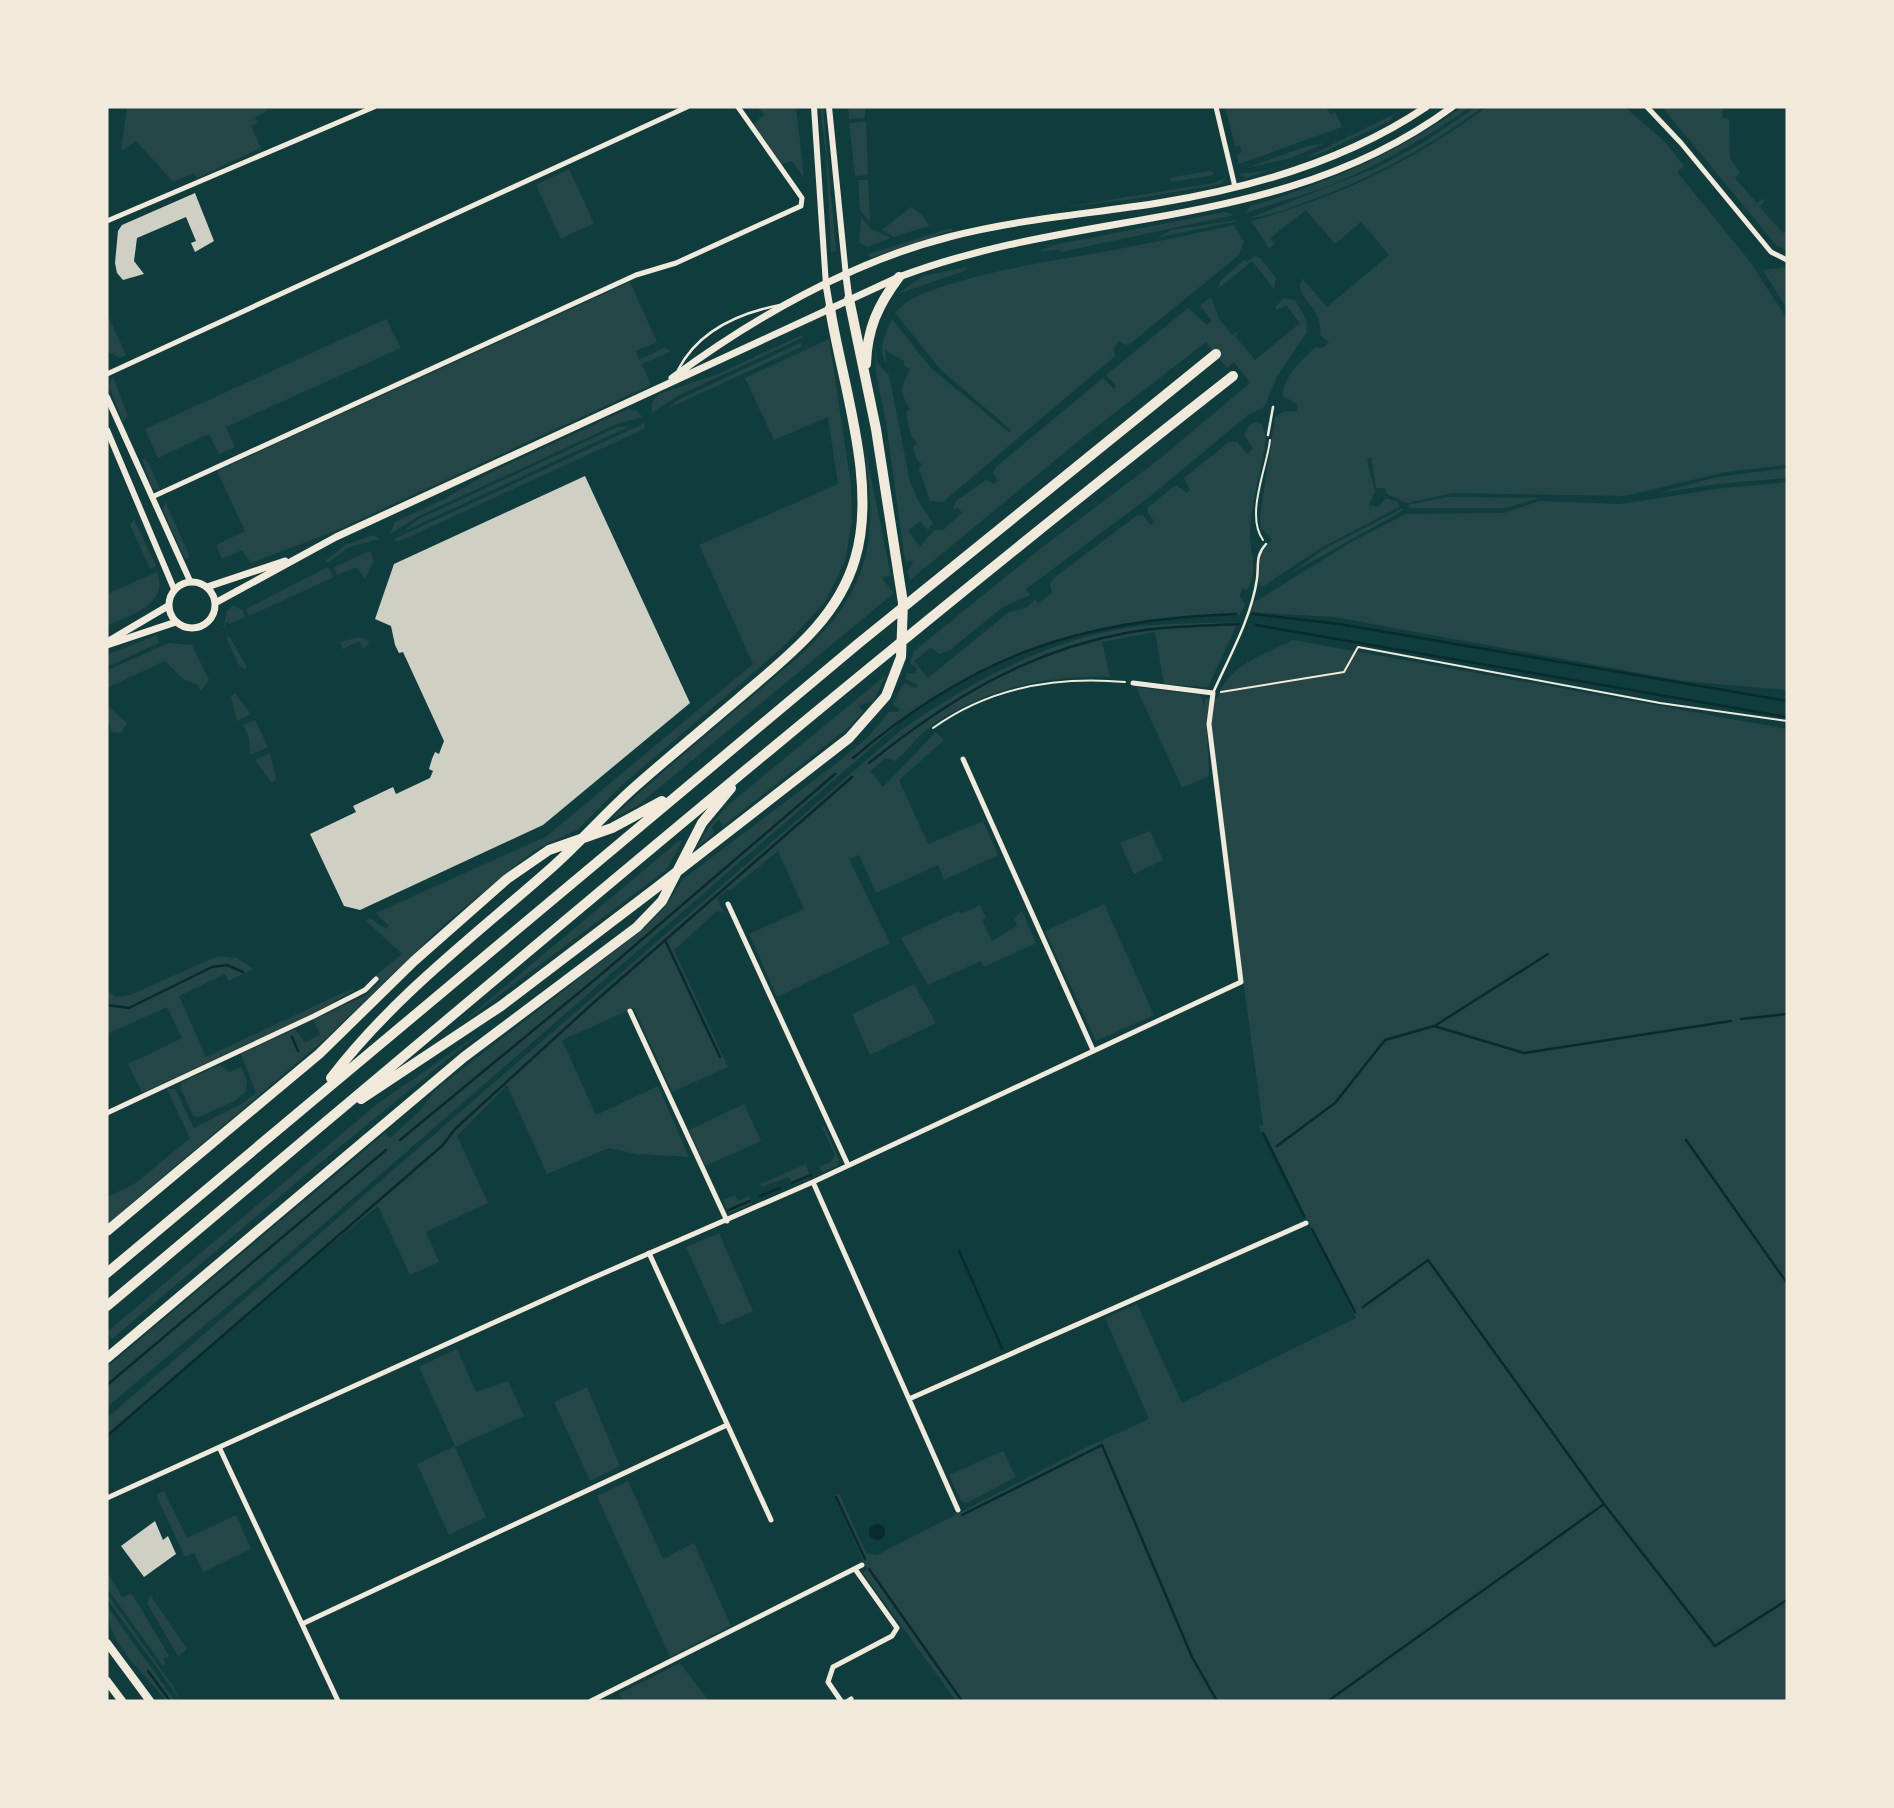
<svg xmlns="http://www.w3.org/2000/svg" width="1894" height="1808" font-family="'Source Serif 4',serif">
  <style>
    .green { fill: #244646 }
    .water { fill: #0a2a2b }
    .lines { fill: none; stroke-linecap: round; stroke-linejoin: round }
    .stream { stroke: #0a2a2b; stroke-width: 2.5 }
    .building { fill: #cfcfc3 }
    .path { stroke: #f1e9da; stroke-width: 2 }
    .service { stroke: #f1e9da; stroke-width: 2.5 }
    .minor { stroke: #f1e9da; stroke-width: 5 }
    .tertiary { stroke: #f1e9da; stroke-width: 6 }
    .secondary { stroke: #f1e9da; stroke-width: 7 }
    .primary { stroke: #f1e9da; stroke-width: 8 }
    .motorway { stroke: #f1e9da; stroke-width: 10 }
  </style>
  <rect width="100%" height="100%" fill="#0f3d3e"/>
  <path class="green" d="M127,107H265L267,111L255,117L258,123L251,126L261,148L197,178L194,173L173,182L136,141L121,151Z
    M758,107H796L804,178L792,161L781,164L753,124L764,115Z
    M820,107H823L836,251L831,252L826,155Z
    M848,107H865V118L849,119Z
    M1225,107H1326L1330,114L1335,112L1342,127L1239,164L1237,155L1242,152L1240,146H1235Z
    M1462,107H1470C1426,138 1379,165 1329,186C1302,196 1273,203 1246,213L1250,206C1327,184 1397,153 1462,107Z
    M1476,107H1482C1428,148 1370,179 1306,202C1289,208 1267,217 1249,218L1376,168L1421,144Z
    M1487,107H1625L1664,141L1684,166L1677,172L1751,263L1787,319V465L1726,472L1625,496L1453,493L1406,503L1387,494L1385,488H1376L1371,457L1367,459L1375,492L1369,505L1378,507L1386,498L1398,502L1399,507L1321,548L1262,587L1259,583L1260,556L1272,539L1261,528L1260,517L1275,417L1285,411H1297L1298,405L1283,396C1283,376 1302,361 1315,347L1323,348L1329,342L1320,335C1323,308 1301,303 1300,284L1303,279L1327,307L1389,255L1361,222L1335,244L1306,210L1270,238L1275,244L1269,248L1251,221C1341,196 1412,162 1487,107Z
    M1662,107H1723L1722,118L1729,119L1730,158L1740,173L1735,178L1757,203L1763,199L1765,201L1759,206L1783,233L1787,230V251L1776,245Z
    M1394,114L1390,121L1324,152L1246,178L1238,174L1265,171L1303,159Z
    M866,121L868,175L855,176L849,123Z
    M1326,143L1291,158L1247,168L1307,146Z
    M569,169L594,223L561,239L536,185Z
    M1209,171L1214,172L1213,175L1171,182L1170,178Z
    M1227,177L1221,184L1135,199L1065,207L1214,183Z
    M858,180H868L870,222L860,210Z
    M911,207L923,216L929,226L893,237L882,230Z
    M1225,212L1234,215L1061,252L1060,249L1038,252L1053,245Z
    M861,218L871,229L891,238L867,247L859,242Z
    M1237,220L1233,222L1159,237L1171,230Z
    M1234,225L1244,242L1239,255L1131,343L1125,345L1119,341L1114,347L1115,356L943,502L930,501L919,469L922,465L916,458L913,447L917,443L911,436L906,413L910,409C899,391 900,390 910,369L904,366V361L885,350L887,364C876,350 886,333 892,319L932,369L1009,432L1012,431L941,370L895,313C918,278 1079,257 1124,248C1161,241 1197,233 1234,225Z
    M952,228L953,230L870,258L868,254Z
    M1254,256L1260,258L1276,278L1274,289L1252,261L1217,290L1221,280L1244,260L1247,262Z
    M967,267V270L897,294L923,276Z
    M1787,267V309L1763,270Z
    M630,282L657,342L636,351L639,360L664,348L671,351L642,364L651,385L333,532L251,563L242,550L222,559L216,545L245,531L217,471Z
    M1211,297L1219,319L1232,335L1240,330L1235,336L1255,360L1300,323L1286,305L1277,310L1275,307L1283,300L1282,298L1295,300L1306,319L1307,332L1278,375L1264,407L1248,415L1148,498L1026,589L1030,595L1003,607L950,650L940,654L930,648L914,661L928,678L1009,612L1026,608L1035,600L1038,603L1052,593L1050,583L1055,577L1136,516L1143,515L1150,525L1155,522L1147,512L1148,507L1176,485L1187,493L1190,489L1184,478L1229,442H1237L1247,454L1253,449L1244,434L1249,425L1257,422L1262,425L1266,437C1262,470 1250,504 1250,537C1251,555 1258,573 1247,590L1242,588L1240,596L1245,605L1240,615C1155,618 1072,629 994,664C965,678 938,696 911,713L265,1275L107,1407V1367L385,1133L390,1138L421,1110L434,1091L647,926L665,907L683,879L833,766L867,738L889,712H898L899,709L893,704L904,683L916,688L918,685L905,679L907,673L916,674L917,668L910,663L913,652L1040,549L1162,457L1250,383L1234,362L1227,368L1206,342L1081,439L910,580L908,571L913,563L911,560L907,562L904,555L886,422L876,373L875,341L877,363L889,375L910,482L918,500L933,523L928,530L920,521L908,531L920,546L934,530H943L962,513L958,508L953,509L956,501L986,480L994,484L998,480L993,473L996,467L1103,378L1114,389L1116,386L1106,375L1188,308L1207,325L1212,321L1200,306Z
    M107,314L126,355L120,358L107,351Z
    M386,319L401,348L226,427L235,447L219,454L209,434L158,458L145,429Z
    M802,335V338L677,396L652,413V402L659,394L720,373Z
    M829,339L851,485L852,522L845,561L825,602L782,648L622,785L577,830L535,850L447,922L324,1040L107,1224V1197L136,1183L190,1138L167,1089H175L194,1128L243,1103L256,1093L241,1054L295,1029L305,1043L320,1034L313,1020L366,995L380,981L375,976L402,954L366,921L370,918L386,929L389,926L376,913L547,836L753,664L699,545L838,484L828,417L774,440L745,378Z
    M802,342L801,347L667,409L676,401Z
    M113,377L128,416L123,422L109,386Z
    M628,409L637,411L642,417L617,424L419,516L390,534L395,522L444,499L487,474Z
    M645,423L644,429L398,542L394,539Z
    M630,426L407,530L406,529L417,520L617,427Z
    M864,443L891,576L883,577V580L894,593L660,787L637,806L610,820C651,781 695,745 738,708C787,666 843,628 863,565C875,525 870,484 864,443Z
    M142,458L148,462L161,491L152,488Z
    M1787,468V478L1718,484L1658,493L1717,477Z
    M1787,482V690L1683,681L1334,617L1250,612L1253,603L1353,541L1406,514L1504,513L1539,501L1620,504L1723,488Z
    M1447,497L1539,498L1505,508H1410L1408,505Z
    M165,501L190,557L185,559L163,510Z
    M1403,508L1404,510L1288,575L1324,549Z
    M134,519L156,566L150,569L130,525Z
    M373,535L380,539L349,547L328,563L325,561L345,545Z
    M370,551L374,560L365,579L356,567L337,575L334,567Z
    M328,567L334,577L249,616L246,609Z
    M157,572C170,604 130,615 107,626V594Z
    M233,605L242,610L245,617L229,624L227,621L223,629L227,611Z
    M1238,622L1208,687L1164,684L1155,632L1102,642L1110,677C1046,675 982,689 930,727C916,737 908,751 895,761L886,758L870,771L883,787L936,732L944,740L899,780L928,844L983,821L998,855L944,880L938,865L876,893L859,855L849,859L890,943L777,997L749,934L804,909L778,851L729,891L728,889L717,898L724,913L717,911L674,950L728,1067L672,1092L634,1008L562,1040L596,1115L658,1086L689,1157L636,1154L609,1148L547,1174L507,1085L457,1136L488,1203L426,1232L439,1262L410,1275L378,1206L293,1275L107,1436V1418L900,731C969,682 1056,635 1142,626C1174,623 1206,623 1238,622Z
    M157,635L159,643L107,667V655Z
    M229,636L247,667L245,670L238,664L226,637Z
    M360,637L369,641L368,645L363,648L359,641L343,649L340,642Z
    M1293,640L1787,729V1701H956L863,1573L867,1569L834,1496L839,1493L866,1553L877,1555L1087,1447L1149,1419L1105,1318L1137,1304L1182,1403L1356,1318L1264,1132L1261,1133L1259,1126L1263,1125L1206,709L1209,776L1182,788L1136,687L1200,695L1205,707V699H1217C1228,665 1263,655 1293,640Z
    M168,643L192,645L209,680L201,691L198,685L183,679L165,661L107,688V674L110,669Z
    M886,675L874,700L859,706L863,712L849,727L723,826L719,819L712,827L714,833L696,848L711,824L728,805Z
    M235,693L251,714L237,721L231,696Z
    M107,705L127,723L121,733L112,732L107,721Z
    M255,720L268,747L250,755L249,737L243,725Z
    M270,753L276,779L272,783L255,760Z
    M1150,831L1163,860L1134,874L1120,843Z
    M680,840L682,841L666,870L453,1030Z
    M1104,904L1154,1015L1096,1041L1045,931Z
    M980,905L986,918L982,920L992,941L1017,926L1014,918L1022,911L1036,943L984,967L981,961L928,985L901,938L959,911L961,914Z
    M218,956L237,958L253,969L229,981L225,974L179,996L206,1057L353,988V991L314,1013L142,1093L128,1064L182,1038L167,1007L107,1034V991L118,997L130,995Z
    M914,984L936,1023L870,1055L852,1014Z
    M481,1032L304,1176L112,1339L107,1332L377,1104Z
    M220,1065L230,1072L241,1067L247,1081L246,1091L235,1101L199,1117L193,1116L180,1087L182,1082Z
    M744,1104L761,1141L705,1166L689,1130Z
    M822,1127H825L839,1160L838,1165L823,1172L819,1167L831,1162L835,1155Z
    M806,1164L810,1178L793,1185L789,1177L762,1187L760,1184Z
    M735,1195L738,1201L749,1196L752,1204L729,1213L723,1200Z
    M719,1233L753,1311L721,1325L686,1247Z
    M457,1349L476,1392L508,1381L524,1416L455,1447L486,1517L449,1535L417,1464L455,1446L419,1367Z
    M587,1387L620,1466L590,1481L554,1402Z
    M1003,1451L1016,1477L967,1503L961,1501L949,1475Z
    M628,1481L663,1559L694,1543L731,1626L670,1657L597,1496Z
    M164,1491L187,1538L236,1515L251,1549L203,1572L194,1553L185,1557L156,1495Z
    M107,1571L122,1597L130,1594L134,1597L169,1656L163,1659L166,1664L163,1666L107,1588Z
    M107,1594L173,1686L181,1701L107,1599Z
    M150,1595L187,1649L178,1656L147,1603Z
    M107,1606L175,1701H166C146,1674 107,1645 107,1606Z
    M680,1663L709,1701H624L619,1694Z"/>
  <path class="water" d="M869 1532a8 8 0 1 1 16 0a8 8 0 1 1-16 0Z"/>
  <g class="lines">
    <path class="stream" d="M1253,614L1339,624L1787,701
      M1256,625L1787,717
      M853,758C973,656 1079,619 1236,614
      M869,763C946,701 1027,651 1126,633C1163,626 1201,626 1238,624
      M665,940L720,1057
      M107,1005L129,1008L212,967L227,965L243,972
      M1741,1019L1787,1014
      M1436,1025L1548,954
      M292,1037L298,1051
      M1263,1133L1304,1216
      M400,1140L598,977L835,774
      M1686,1140L1787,1283
      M1277,1146L1335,1103L1385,1040L1434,1026L1524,1053L1731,1021
      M792,1183L811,1175
      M760,1196L780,1188
      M729,1210L750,1201
      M1312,1229L1355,1312
      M959,1251L1002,1348
      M1363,1307L1428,1260L1604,1504L1715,1646L1787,1600
      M107,1385L386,1150
      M107,1436L443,1145L455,1129L592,1004L852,777
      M836,1497L865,1559
      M962,1515L1102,1445L1192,1657L1217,1701
      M869,1569L962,1701
      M148,1671L170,1701
      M1328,1701L1604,1504"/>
  </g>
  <path class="building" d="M195,193L214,241L195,252L191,243L196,241L186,217L137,238L134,261L144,274L123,280L117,273L115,263L118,231L122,225Z
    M585,476L690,703L543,825L360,910L344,906L310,834L356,812L353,806L393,787L396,794L430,778L433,771L429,769L432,759L435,752L439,754L444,741L403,652L399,653L395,645L391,626L375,619L394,564Z
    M155,1521L163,1540L168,1536L176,1554L144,1577L121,1546Z"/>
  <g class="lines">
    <path class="path" d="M1263,540C1245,515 1267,468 1270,440
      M1221,692L1344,672L1358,647L1660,703L1787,721
      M933,728C990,687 1057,676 1125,682"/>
    <path class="service" d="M678,370C698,331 739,313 780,305
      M1268,435L1273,407
      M1213,693C1229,657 1251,619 1257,579C1259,565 1255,556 1266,544"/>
    <path class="minor" d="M1216,107L1235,187
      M1647,107L1681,143L1771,252L1787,260
      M107,221L374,107
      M107,374L687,107
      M152,497L636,275L676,263L801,206L802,198L738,107
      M963,759L1093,1050
      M728,904L848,1165
      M630,1011L727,1221
      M107,1113L314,1016L365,990L376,979
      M813,1182L958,1510
      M649,1253L771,1520
      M909,1399L1306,1223
      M220,1449L338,1701
      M107,1498L588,1280L813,1182L1241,982L1209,724L1213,693L1133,683
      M302,1624L727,1425
      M591,1701L862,1565
      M841,1701L828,1682L833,1667L892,1636L897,1628L855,1569
      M848,1701L851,1699"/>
    <path class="tertiary" d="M814,107L826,285
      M829,107L846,276
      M107,397L190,581
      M107,430L174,589"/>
    <path class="secondary" d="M846,276L849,299
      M826,285L830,308
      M672,378C753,318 851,262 949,237C1018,219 1089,214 1158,203C1252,188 1346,161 1426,107
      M169 605a23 23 0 1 1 46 0a23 23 0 1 1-46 0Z
      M207,587L285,561
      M215,603L336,537L899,277C1086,206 1281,233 1452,107
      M107,642L168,606
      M107,645L176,622"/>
    <path class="primary" d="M107,1643L150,1701
      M107,1681L122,1701"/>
    <path class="motorway" d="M866,364C867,329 878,305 899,277
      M331,1078C393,997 473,937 549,870C580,843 606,812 637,785C670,756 704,728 738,699C784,659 837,621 855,559C878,484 842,384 830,308
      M361,1099L501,1006L656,888L849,738L886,696L901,657L903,603L876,429L849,299
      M107,1231L319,1054L414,961L507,879L549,850L612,828L662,801
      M107,1273L859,643L1216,354
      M107,1306C480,993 850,676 1233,376
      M107,1358L464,1057L637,927L662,901L702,823L731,788"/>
  </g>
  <rect width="1894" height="1808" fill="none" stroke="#f1e9da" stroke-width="217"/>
</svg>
